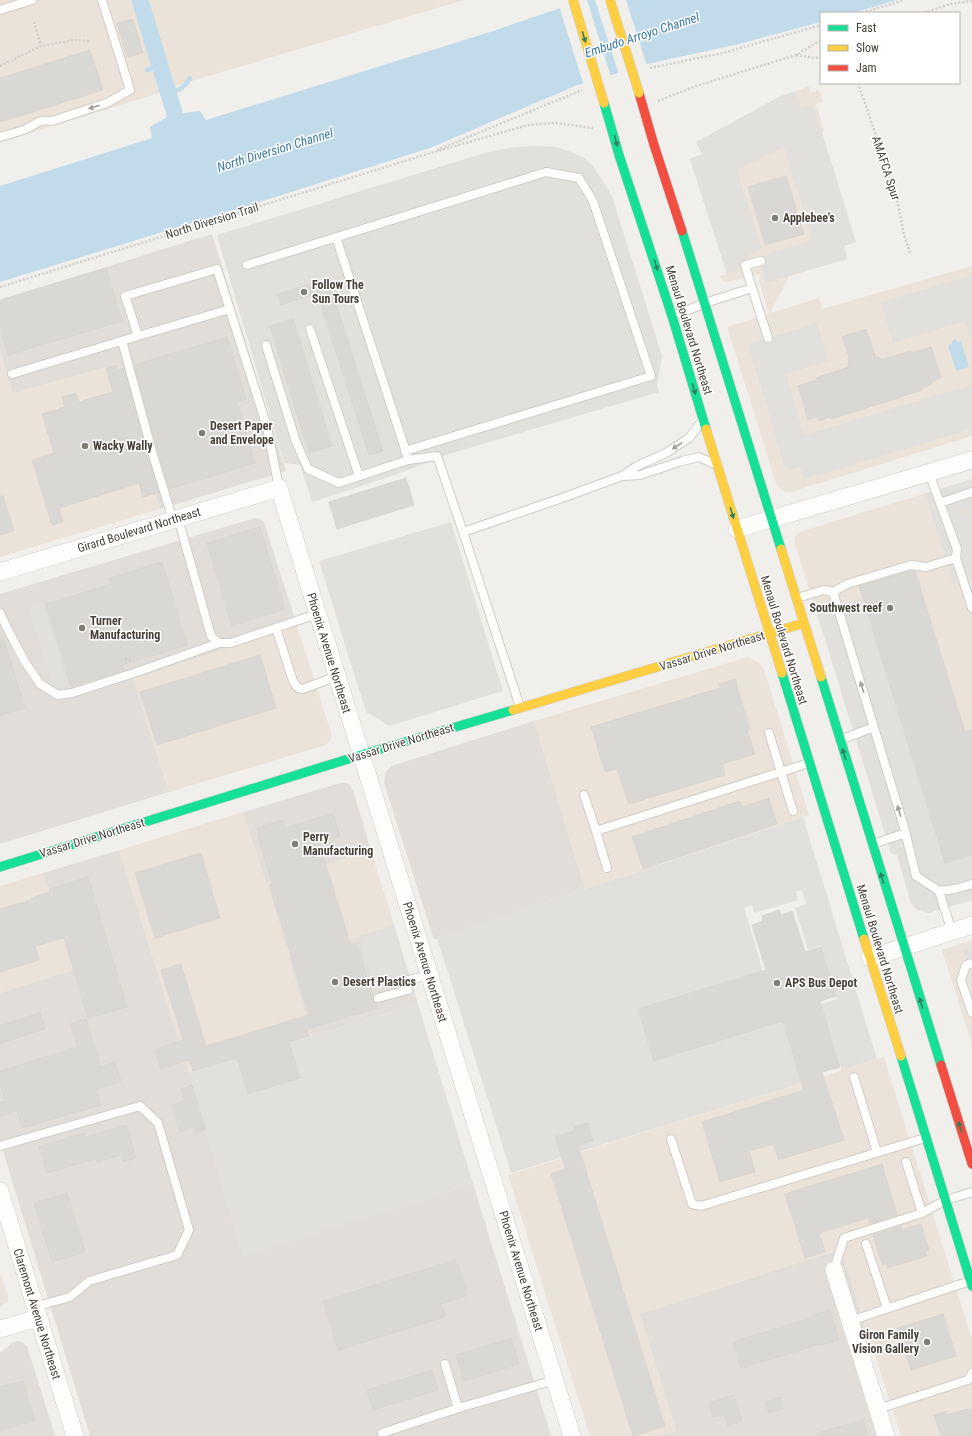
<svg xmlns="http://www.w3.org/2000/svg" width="972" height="1436" font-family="'Roboto Condensed',sans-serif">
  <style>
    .commercial { fill: #ebe3d9 }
    .industrial { fill: #e1deda }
    .parking { fill: #e2e0dc }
    .water { fill: #c1dbea }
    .pier { fill: #f1efeb }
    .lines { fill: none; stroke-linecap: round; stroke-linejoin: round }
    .stream { stroke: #c1dbea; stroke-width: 4.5 }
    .building { fill: #dad8d4; stroke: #d9d6d1 }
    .lane-casing { stroke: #cfcdc9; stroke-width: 10 }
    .street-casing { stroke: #cfcdc9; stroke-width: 18 }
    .fast-casing { stroke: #cfcbc3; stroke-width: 10 }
    .slow-casing { stroke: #cfcbc3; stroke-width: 10 }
    .jam-casing { stroke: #cfcbc3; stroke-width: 10 }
    .path { stroke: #d1cfcb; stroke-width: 2.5; stroke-dasharray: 2 2; stroke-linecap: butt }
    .lane { stroke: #fdfdfc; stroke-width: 8 }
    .street { stroke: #fdfdfc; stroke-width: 17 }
    .fast { stroke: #16e098; stroke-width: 9 }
    .slow { stroke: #ffcf43; stroke-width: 9 }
    .jam { stroke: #f24e42; stroke-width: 9 }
    .slow-bridge-casing { stroke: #cfcbc3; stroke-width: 10; stroke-linecap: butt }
    .slow-bridge { stroke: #ffcf43; stroke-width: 9 }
    .oneway { fill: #33805e }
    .oneway2 { fill: #a29e9a }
    .poi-dot { fill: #827d77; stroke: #fff; stroke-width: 1.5 }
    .labels { text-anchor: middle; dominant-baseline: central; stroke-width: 3; stroke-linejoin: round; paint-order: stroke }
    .street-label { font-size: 12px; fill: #464038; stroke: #fff }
    .poi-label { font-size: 12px; font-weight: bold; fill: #464038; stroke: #fff; text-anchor: start }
    .water-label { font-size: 13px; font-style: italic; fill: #3a78a0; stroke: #fff }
  </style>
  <rect width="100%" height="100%" fill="#f1efeb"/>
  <path class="commercial" d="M0,0H131L160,93L0,142Z
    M149,0H464L175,86Z
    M809,86L811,93L819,90L823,102L816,104L824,130L822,133L856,242L844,246L847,259L789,276L770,313L819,298L822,309L972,266V436L791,492H784L777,486L727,327L769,314L759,282L760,274L727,282H723L720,276L727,274L690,159L702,154L696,142L779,97Z
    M0,352L13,393L118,364L160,509L0,557Z
    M972,479V900L928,913L920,911L915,908L911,903L897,855L891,853L795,544V537L798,533L806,530Z
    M297,626L331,732V739L328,743L323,746L169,792L133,679Z
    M748,657L759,662L764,669L809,815L585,889L534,721Z
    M243,812L266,883L371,851L394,925L290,959L312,1036L189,1073L119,850Z
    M43,873L73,970L0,993V886Z
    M972,940V1045L942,950Z
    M884,1057L972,1340V1436H901L841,1249L640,1314L676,1431L658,1436H590L508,1175Z
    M0,1272L8,1297V1302L0,1307Z"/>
  <path class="industrial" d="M212,234L286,471L160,509L118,364L13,393L0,352V300Z
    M255,518L261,519L264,522L297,626L133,679L169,792L0,844V594Z
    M534,721L585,889L434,940L384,783L385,773L391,766Z
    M340,783H345L349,785L353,790L371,851L266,883L243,812Z
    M119,850L189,1073L243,1255L473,1184L551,1436H90L0,1141V993L73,970L43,873Z
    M394,925L418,1004L312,1036L289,959Z
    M841,1249L869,1338L852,1343L882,1436H658L676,1431L640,1314Z
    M19,1341L23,1343L27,1346L55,1436H0V1352L3,1351L5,1349L13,1342Z"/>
  <path class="parking" d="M795,91L801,108L813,104L856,242L844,246L847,259L765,283L761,261L762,256L812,240L784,147L737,170L762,249L750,253L738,270L727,274L690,159L702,154L696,142L779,97Z
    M539,146L558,147L583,157L593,166L612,196L662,356L657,385L659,392L452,453L392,476L312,502L300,465L284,463L217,235L488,152L514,147Z
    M972,275V345L965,321L893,343L881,302Z
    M817,323L828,361L786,374L804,435L972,385V429L804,479L800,467L786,471L748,344Z
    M972,479V510L969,511L972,522V578L953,584L925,494Z
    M451,522L503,691L389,726L366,712L319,561Z
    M862,598L945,863L972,855V900L928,913L920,911L915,908L911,903L897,855L891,853L817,612Z
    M43,604L69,687L55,692L29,609Z
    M803,817L877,1059L842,1070L821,1004L837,999L821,946L808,950L795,908L806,904L802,890L796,891L798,900L754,913L752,905L744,908L763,971L638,1009L655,1061L783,1021L802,1083L511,1173L437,938Z
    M393,926L408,977L374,987L360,942L367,940L365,934Z
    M972,947V979L963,950Z
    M418,1004L473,1184L243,1256L189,1073Z"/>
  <path class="water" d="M131,0H149L183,113L200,111L206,120L490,32L584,0H897L853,13H821V22L739,44L647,64L575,86L430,148L234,210L0,282V186L152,138L150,127L167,117Z
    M956,339L957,342L961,341L969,367L956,371L948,345L952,344V341Z"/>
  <path class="pier" d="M578,0H587L611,77L584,86L559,6Z
    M595,0H626L647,66L619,75Z"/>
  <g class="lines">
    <path class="stream" d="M147,70L157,67
      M172,92C181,89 185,87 190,78"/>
  </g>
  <path class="building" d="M133,19L143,53L127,57L117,23Z
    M90,50L103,90L0,122V78Z
    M786,176L804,234L765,245L748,187Z
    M106,268L122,321L8,355L0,328V300Z
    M328,279L383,451L369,455L314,283Z
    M312,284L315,294L281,305L278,294Z
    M293,319L332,446L309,453L270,326Z
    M866,329L876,358L879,357L881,360L910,351L911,353L931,347L941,378L931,382L932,384L922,388V390L892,400L831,419L830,417L819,421L818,417L808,420L798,386L817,380L816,378L848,367L849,356L842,337Z
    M227,337L246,399L237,402L255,463L169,489L134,365Z
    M117,365L118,370L124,368L159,492L143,497L139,483L59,508L63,522L52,525L32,460L54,453L42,414L65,407L62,397L76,393L79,402L113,392L106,368Z
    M406,478L414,505L337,529L329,502Z
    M0,496H3L14,531L0,535Z
    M260,527L285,609L232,626L207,543Z
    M162,562L187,645L122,665L124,670L71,686L46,604L111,584L109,578Z
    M911,571H915L965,732L972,729V855L945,863L859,586Z
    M3,637L25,708L0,716V638Z
    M260,655L276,708L157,745L140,692Z
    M735,679L750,729L747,730L755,754L722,764L725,775L629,804L617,769L605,772L591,727L720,688L719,684Z
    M769,798L777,824L643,869L632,837L740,801L742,807Z
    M333,813L340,836L329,839L332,849L322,852L351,946L357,944L373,996V1000L377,1008L307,1029L309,1036L289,1042L300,1078L252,1093H248L237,1058L193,1071L189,1060L161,1069L155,1050L183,1040L161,970L181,964L206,1046L309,1015L269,885L272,884L258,836H259L257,828L283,820L285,828Z
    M201,853L220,918L155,938L135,873Z
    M88,877L127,1007L88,1018L64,938L35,946L39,960L0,972V909L32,900L31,898L50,892L49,889Z
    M779,910L781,915L792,911L805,952L821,947L836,996L820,1001L840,1067L822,1072L844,1140L778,1160L774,1144L749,1151L755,1172L720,1182L702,1122L804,1090L783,1021L654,1061L638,1009L766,970L752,925L763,921L762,916Z
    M40,1013L45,1029L0,1044V1025Z
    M86,1019L101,1067L115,1062L121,1082L96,1089L101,1105L22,1128L17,1111L0,1117V1102L5,1101L0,1083V1071L78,1047L70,1024Z
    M192,1085L205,1129L195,1133L193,1127L180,1132L172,1105L185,1101L181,1089Z
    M587,1123L593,1140L578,1145L665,1426L634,1436H633L551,1174L566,1169L555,1137L575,1131L574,1127Z
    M126,1125L136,1158L123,1162L121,1155L97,1162V1158L47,1173L39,1147L84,1133L85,1137Z
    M882,1164L897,1215L870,1224L868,1218L819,1233L825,1252L805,1258L785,1194Z
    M67,1193L85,1252L52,1262L34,1203Z
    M921,1224L929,1250L925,1251L927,1256L888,1268L886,1264L882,1265L873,1235L901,1226L902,1230Z
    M455,1260L456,1264H458L466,1290L464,1291L466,1296L441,1304L445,1317L338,1350L323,1301Z
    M830,1310L839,1340L821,1345V1344L741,1368L733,1342L813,1317L812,1315Z
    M943,1314L956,1356L911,1370L897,1328Z
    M511,1338L519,1364L464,1381L456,1355Z
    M432,1370L438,1390L373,1410L367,1390Z
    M23,1381L35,1420L0,1431V1387Z
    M734,1395L742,1421L728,1426L724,1414L713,1417L709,1403Z
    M780,1397L784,1408L769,1413L766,1402Z
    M968,1409V1410L972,1409V1436H941L934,1415L946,1411L947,1415Z
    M863,1420L868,1436H818V1433Z"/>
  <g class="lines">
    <defs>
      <path id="lane" d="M0,10L32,0
        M0,137C9,134 20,132 28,128C39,123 38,119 52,121L107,103L130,90L102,0
        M336,237L407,455
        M247,265L546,172L579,178L593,201L651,376L405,451
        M752,288L745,265L761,261
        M673,316L705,303L752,288L768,338
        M310,329L359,476
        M138,336L230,309
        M122,341L153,455L173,520
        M266,345L296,442L308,469L339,483L408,460L437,456L463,532
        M12,374L138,336L125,296L217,269L267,427L279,488
        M624,476L640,475L682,461L699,457L714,464
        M940,503L972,492
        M178,518L211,636L219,643H231L317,614
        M956,558L972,608
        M833,592L904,827L916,876L939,891
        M797,598L824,590L833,592L847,584L911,565L926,567L956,558L957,549L929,473
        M0,613L8,630L25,662L40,684L58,695L72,693L137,672L219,643
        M276,628L293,681L298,688L303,689L337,676
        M520,707L463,532L565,497L622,476L637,466L666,453L689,438L702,421
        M769,733L793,811
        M840,740L874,727
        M584,795L596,831L809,763
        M596,831L607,868
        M873,844L906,833
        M952,932L939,891L955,889L972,884
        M972,963L966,965L961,980L972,1013
        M378,998L408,990L405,981L429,975
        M854,1077L877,1152
        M671,1139L692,1204L701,1206L925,1138
        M0,1146L140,1106L158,1123L189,1230L177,1255L89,1281L70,1297L34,1307
        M906,1162L922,1213
        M866,1244L887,1308
        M834,1270L844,1238L922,1213L946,1200L972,1192
        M850,1321L970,1281
        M445,1364L458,1408
        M878,1409L968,1380L972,1373
        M382,1433L462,1407L555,1380"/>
      <path id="street" d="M737,529L972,460
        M0,572L279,488L572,1436
        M870,958L972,925
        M0,1191L75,1436
        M834,1270L886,1436
        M0,1329L38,1318"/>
      <path id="fast" d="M604,103L619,155L672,316L706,429
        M682,231L781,549
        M782,673L864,939
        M821,677L941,1065
        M0,867L361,755L513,710
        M901,1056L972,1286"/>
      <path id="slow" d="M706,429L782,673
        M781,549L821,677
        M513,710L804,623
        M864,939L901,1056"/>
      <path id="jam" d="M639,93L654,145L682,231
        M941,1065L972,1164"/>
    </defs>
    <use href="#lane" class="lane-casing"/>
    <use href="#street" class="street-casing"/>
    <use href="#fast" class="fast-casing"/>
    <use href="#slow" class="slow-casing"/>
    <use href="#jam" class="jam-casing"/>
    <path class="path" d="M862,13L904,0
      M924,13L950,4L972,1
      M34,22L41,46
      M796,55L814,58L821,57
      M0,66L41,46L74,40L89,41
      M650,68L723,53L821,25
      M858,83L896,194L904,235L910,253
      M658,101L696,86L796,55L821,40
      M437,150L582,90
      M0,287L424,155L528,125L556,123L593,128
      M125,659L132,660"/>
    <use href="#lane" class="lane"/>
    <use href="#street" class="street"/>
    <use href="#fast" class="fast"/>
    <use href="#slow" class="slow"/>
    <use href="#jam" class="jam"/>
    <defs>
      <path id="slow-bridge" d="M573,0L604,103
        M610,0L639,93"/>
    </defs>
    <use href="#slow-bridge" class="slow-bridge-casing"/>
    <use href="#slow-bridge" class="slow-bridge"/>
  </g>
  <defs><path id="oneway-solid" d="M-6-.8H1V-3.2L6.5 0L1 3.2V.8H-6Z"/></defs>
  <g class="oneway">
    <use href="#oneway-solid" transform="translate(584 37) rotate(73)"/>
    <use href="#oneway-solid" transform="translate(616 141) rotate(75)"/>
    <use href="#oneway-solid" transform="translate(656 265) rotate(72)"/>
    <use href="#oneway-solid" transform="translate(694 389) rotate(73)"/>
    <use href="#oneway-solid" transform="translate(732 513) rotate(73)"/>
    <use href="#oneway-solid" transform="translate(844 754) rotate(-107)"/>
    <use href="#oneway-solid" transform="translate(882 878) rotate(-107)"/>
    <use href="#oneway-solid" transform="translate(921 1003) rotate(-107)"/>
    <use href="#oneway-solid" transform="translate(960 1127) rotate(-107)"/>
  </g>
  <g class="oneway2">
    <use href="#oneway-solid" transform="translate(94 107) rotate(162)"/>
    <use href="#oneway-solid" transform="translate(677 446) rotate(147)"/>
    <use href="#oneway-solid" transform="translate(862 687) rotate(-107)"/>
    <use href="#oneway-solid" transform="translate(899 811) rotate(-107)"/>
  </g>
  <g class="poi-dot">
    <circle cx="775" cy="218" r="4"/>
    <circle cx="304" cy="292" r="4"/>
    <circle cx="202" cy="433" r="4"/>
    <circle cx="85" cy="446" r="4"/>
    <circle cx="890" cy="608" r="4"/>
    <circle cx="82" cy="628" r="4"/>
    <circle cx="295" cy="844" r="4"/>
    <circle cx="335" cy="982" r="4"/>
    <circle cx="777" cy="983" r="4"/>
    <circle cx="927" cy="1342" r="4"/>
  </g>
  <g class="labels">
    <g class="street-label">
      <text transform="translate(886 168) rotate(72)">AMAFCA Spur</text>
      <text transform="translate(212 221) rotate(-17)">North Diversion Trail</text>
      <text transform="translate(689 330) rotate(73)">Menaul Boulevard Northeast</text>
      <text transform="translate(139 530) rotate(-17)">Girard Boulevard Northeast</text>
      <text transform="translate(784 640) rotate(73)">Menaul Boulevard Northeast</text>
      <text transform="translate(712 651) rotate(-17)">Vassar Drive Northeast</text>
      <text transform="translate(329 653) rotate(73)">Phoenix Avenue Northeast</text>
      <text transform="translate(401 743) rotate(-17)">Vassar Drive Northeast</text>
      <text transform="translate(92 838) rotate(-17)">Vassar Drive Northeast</text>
      <text transform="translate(880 949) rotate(73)">Menaul Boulevard Northeast</text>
      <text transform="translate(425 962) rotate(73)">Phoenix Avenue Northeast</text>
      <text transform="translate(521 1271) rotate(73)">Phoenix Avenue Northeast</text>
      <text transform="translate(37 1314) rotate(73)">Claremont Avenue Northeast</text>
    </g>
    <g class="poi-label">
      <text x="783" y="218">Applebee's</text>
      <text x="312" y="285">Follow The<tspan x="312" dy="14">Sun Tours</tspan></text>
      <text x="210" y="426">Desert Paper<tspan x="210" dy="14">and Envelope</tspan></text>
      <text x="93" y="446">Wacky Wally</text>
      <text x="882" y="608" text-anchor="end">Southwest reef</text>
      <text x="90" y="621">Turner<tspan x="90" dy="14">Manufacturing</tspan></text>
      <text x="303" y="837">Perry<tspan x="303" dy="14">Manufacturing</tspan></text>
      <text x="343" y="982">Desert Plastics</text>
      <text x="785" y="983">APS Bus Depot</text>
      <text x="919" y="1335" text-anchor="end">Giron Family<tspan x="919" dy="14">Vision Gallery</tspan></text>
    </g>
    <g class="water-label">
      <text transform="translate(642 35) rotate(-18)">Embudo Arroyo Channel</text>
      <text transform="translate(275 150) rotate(-17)">North Diversion Channel</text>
    </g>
  </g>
  <rect x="820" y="12" width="140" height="72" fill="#ffffff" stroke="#b5b3af"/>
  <rect x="828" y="25" width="20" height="6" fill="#16e098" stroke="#b5b3af"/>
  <text x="856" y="32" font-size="12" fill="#464038">Fast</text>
  <rect x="828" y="45" width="20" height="6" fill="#ffcf43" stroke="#b5b3af"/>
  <text x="856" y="52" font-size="12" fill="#464038">Slow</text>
  <rect x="828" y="65" width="20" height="6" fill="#f24e42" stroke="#b5b3af"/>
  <text x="856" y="72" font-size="12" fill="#464038">Jam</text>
</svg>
